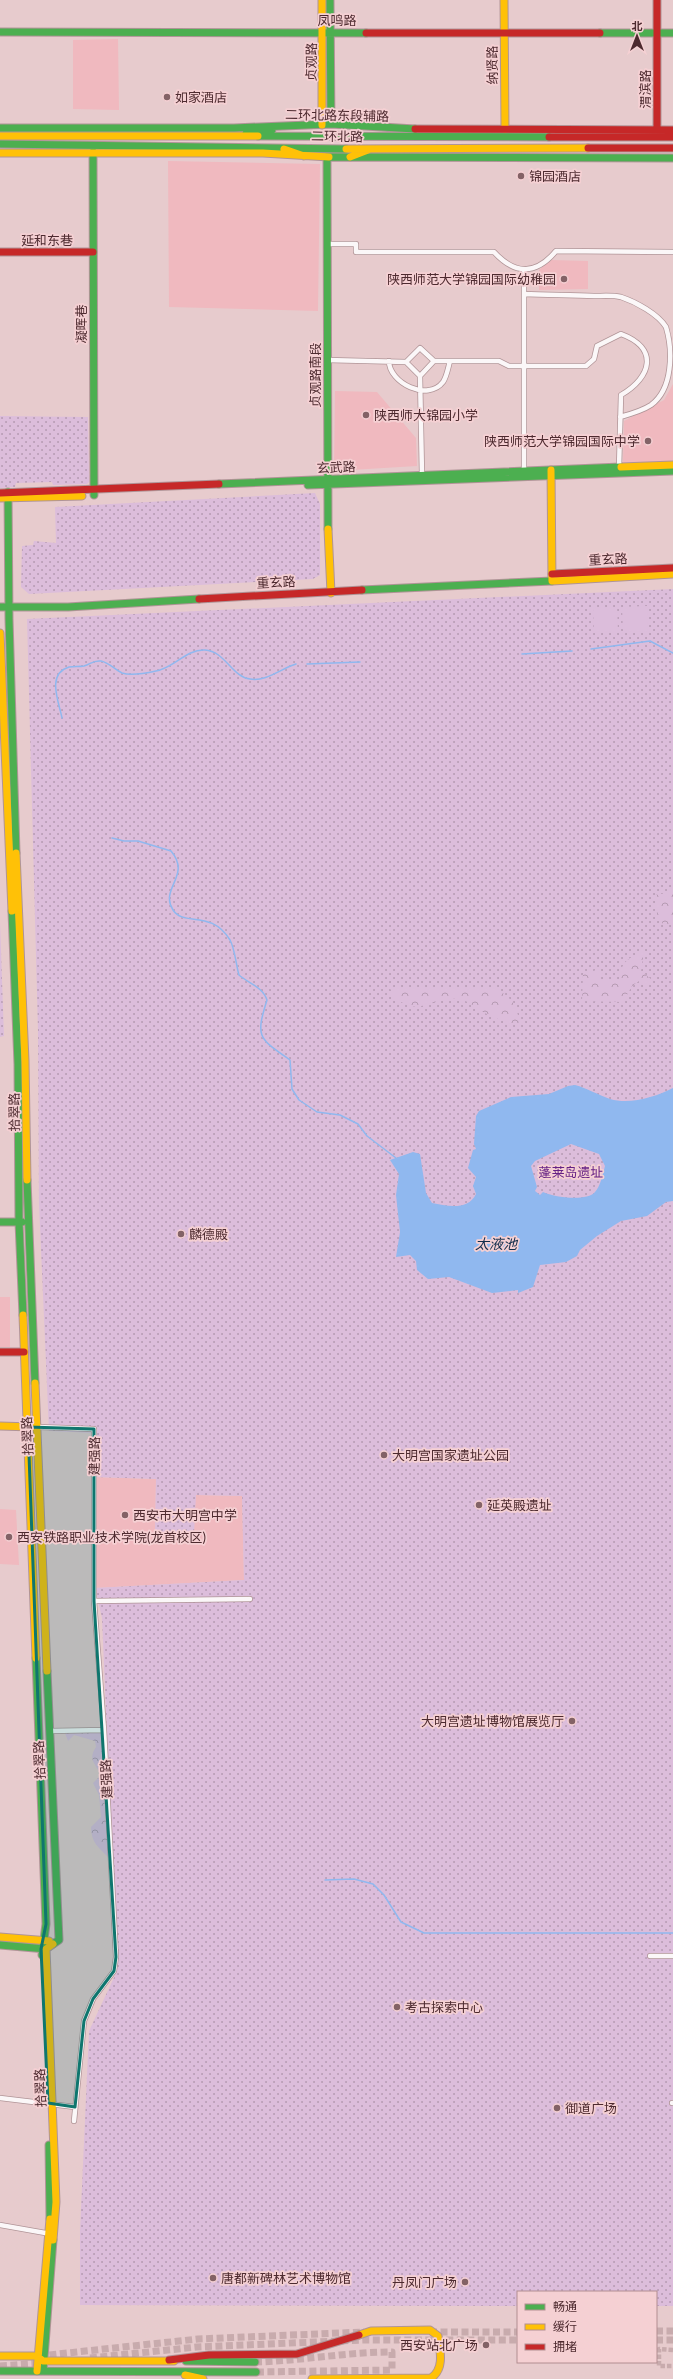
<svg xmlns="http://www.w3.org/2000/svg" width="673" height="2379" font-family="Lato,'Noto Sans SC',sans-serif">
  <style>
    .built { fill: #f0b9bf }
    .grass { fill: url(#grass-dots) }
    .forest { fill: url(#forest-crowns) }
    .pitch { fill: #dcbddb }
    .water { fill: #90b8ef; fill-rule: evenodd }
    .lines { fill: none; stroke-linecap: round; stroke-linejoin: round }
    .stream { stroke: #90b8ef; stroke-width: 1.5 }
    .street-tunnel { stroke: #c8abad; stroke-width: 4.5; stroke-dasharray: 4.5 2; stroke-linecap: butt }
    .secondary-tunnel { stroke: #c8abad; stroke-width: 7; stroke-dasharray: 7 3.5; stroke-linecap: butt }
    .street-casing { stroke: #b09497; stroke-width: 6 }
    .fast-casing { stroke: #b09497; stroke-width: 9 }
    .slow-casing { stroke: #b09497; stroke-width: 9 }
    .jam-casing { stroke: #b09497; stroke-width: 9 }
    .street { stroke: #fbf7f8; stroke-width: 4.5 }
    .fast { stroke: #4caf50; stroke-width: 7 }
    .slow { stroke: #ffc107; stroke-width: 7 }
    .jam { stroke: #c62828; stroke-width: 7 }
    .marked { fill: #0f766e; fill-opacity: 0.2; stroke: #0f766e; stroke-width: 3; stroke-linejoin: round }
    .poi-dot { fill: #836266; stroke: #f5d0d3; stroke-width: 1.5 }
    .labels { text-anchor: middle; dominant-baseline: central; stroke-width: 3.5; stroke-linejoin: round; paint-order: stroke }
    .street-label { font-size: 13px; fill: #4d2a2f; stroke: #f5d0d3 }
    .poi-label { font-size: 13px; fill: #4d2a2f; stroke: #f5d0d3; text-anchor: start }
    .park-label { font-size: 13px; fill: #652185; stroke: #f5d0d3 }
    .water-label { font-size: 14px; font-style: italic; fill: #112d4c; stroke: #f5d0d3 }
  </style>
  <defs>
    <pattern id="grass-dots" width="8" height="8" patternUnits="userSpaceOnUse"><rect width="8" height="8" fill="#dcbddb"/><path d="M2 2h.1M6 6h.1" fill="none" stroke="#b59ab2" stroke-width="1.8" stroke-linecap="round"/></pattern>
    <pattern id="forest-crowns" width="20" height="18" patternUnits="userSpaceOnUse"><rect width="20" height="18" fill="#dcbddb"/><path d="M2 6a3 3 0 1 1 6 0M12 15a3 3 0 1 1 6 0" fill="none" stroke="#b59ab2"/></pattern>
  </defs>
  <rect width="100%" height="100%" fill="#e7cbcd"/>
  <path class="built" d="M118,39L119,110L73,109V40Z
    M168,161L320,164L318,311L169,307Z
    M551,260L588,261V289L539,290V270Z
    M673,384V461L623,463L624,421L664,400Z
    M335,391L377,392L416,438L417,466L334,471Z
    M0,1297H10V1347H0Z
    M94,1477L156,1479L155,1533L196,1495L242,1496L244,1580L95,1588Z
    M0,1509L16,1510L19,1565L0,1564Z"/>
  <path class="grass" d="M0,416L88,417L89,482L87,484L53,485L52,482L16,483L15,487L0,488Z
    M315,493L320,504V575L313,579L29,594L21,587L22,546L33,545L34,541L56,543L55,507Z
    M673,589V2306H656V2292H518V2306L80,2305V2231L89,2031L117,1971L102,1618L95,1588L244,1580L242,1496L196,1495L194,1534L155,1533L156,1479L94,1477L95,1433L49,1431L39,1204L38,1031L27,619Z
    M0,922L4,1036L0,1037Z"/>
  <path class="forest" d="M673,892V925L663,924L657,913L655,895Z
    M644,951L641,971L652,980L645,984L639,981L632,986L623,1002L582,1001L583,974L600,969V979H619C622,960 628,959 644,951Z
    M390,988H497L512,1001L518,1015L519,1026C504,1022 489,1016 476,1008C470,1003 466,1000 457,999C432,997 419,1019 393,996Z
    M101,1732L103,1770L99,1771C93,1762 89,1757 96,1747L95,1741L74,1735L68,1741L65,1733Z
    M103,1773L108,1857C98,1847 91,1842 91,1827L101,1817L99,1795L93,1783Z"/>
  <path class="pitch" d="M647,606L648,631L623,632L622,607Z
    M617,607L618,632L594,633L593,608Z"/>
  <path class="water" d="M575,1085C587,1088 598,1095 610,1099C630,1105 655,1097 673,1088V1201L666,1202L647,1216L621,1221L597,1236L580,1250L577,1256L566,1262L540,1265L533,1287L518,1293V1290L492,1293L449,1277L428,1279L417,1270L416,1261L410,1255L396,1257L400,1232L396,1195L399,1174L390,1160L413,1152L420,1154L426,1193L432,1203C447,1206 468,1211 476,1194L473,1186L476,1177L468,1168L473,1150L476,1149L474,1144L476,1116L479,1111L511,1097L549,1094L568,1086ZM571,1144L599,1154L605,1166C603,1174 600,1187 595,1192C587,1202 552,1197 543,1192L540,1195L535,1191L537,1187L531,1166L535,1161Z"/>
  <g class="lines">
    <path class="stream" d="M591,649L650,641L673,653
      M522,654L572,651
      M307,664L360,662
      M62,718C59,702 46,674 69,667C74,666 79,667 84,666C91,664 93,660 101,661C110,663 115,670 122,673C131,676 147,673 156,671C174,668 186,649 205,650C225,651 232,677 250,679C266,682 282,668 296,664
      M112,838L124,841H138L171,851C192,876 159,888 173,910C184,927 211,909 230,940C235,949 236,965 239,975C248,983 263,987 267,1000C255,1038 259,1038 290,1060L292,1089L299,1100L317,1112L340,1115L358,1124L367,1136L396,1158
      M325,1880L354,1879L373,1884L384,1895L401,1922L424,1933H673"/>
    <path class="street-tunnel" d="M673,2350L659,2349V2366H673"/>
    <path class="secondary-tunnel" d="M656,2331H673
      M430,2332H518
      M656,2340H673
      M39,2356L198,2339L364,2332
      M90,2358L197,2347L363,2340H518
      M255,2362C301,2361 346,2352 392,2352V2370L256,2372
      M0,2366L42,2363"/>
    <defs>
      <path id="street" d="M327,244H356V252H494C515,275 536,275 556,251L673,252
        M524,270V471
        M524,294C547,295 570,295 594,296C602,296 613,295 621,297C636,302 658,314 666,327C673,351 673,389 651,405C642,411 631,414 620,417
        M327,360L406,362L420,348L434,361H499L509,366H586L594,359L597,346L621,334C659,348 652,377 621,395L619,468
        M389,361C389,383 428,402 443,382C447,376 448,368 450,361
        M406,362L420,376L422,475
        M420,376L434,361
        M38,1427L94,1429V1601L104,1730L116,1957L114,1971L93,1999L84,2021L74,2121
        M94,1601L250,1599
        M49,1731L104,1730
        M650,1956H673
        M0,2098L75,2107
        M672,2103H673
        M0,2225L51,2234"/>
      <path id="fast" d="M330,0L331,124
        M0,32L366,33
        M600,33H673
        M0,128H234L331,124L415,129
        M246,134L272,130
        M258,136L549,137
        M0,144L346,149
        M93,152L94,495
        M327,157L328,529
        M329,157L673,158
        M219,484L621,467
        M308,485L673,471
        M8,492L9,619L16,853
        M362,590L552,581
        M0,607H68L199,599
        M12,911L18,1064L19,1222L23,1315
        M27,1180L35,1383
        M0,1222H22
        M36,1658L46,1924L42,1955
        M47,1671L59,1940L53,1944
        M0,1945L46,1949
        M49,2145L50,2219
        M186,2361L255,2362
        M0,2371L256,2372
        M43,2371L53,2240"/>
      <path id="slow" d="M322,0V125
        M504,0L505,129
        M0,136H258
        M284,149L304,156
        M346,149L588,148
        M0,153H263L329,157
        M350,157L368,150
        M621,467L673,465
        M551,470L552,581L673,574
        M0,498L82,496
        M328,529L331,593
        M0,633L12,911
        M16,853L25,1061L27,1180
        M23,1315L36,1658
        M35,1383L47,1671
        M0,1426L32,1427
        M0,1937L49,1941
        M53,2240L56,2202L46,1949L53,1944
        M0,2356H37L43,2361H174
        M37,2371L50,2219
        M185,2375L203,2379
        M312,2379L431,2378C445,2369 440,2350 438,2336L430,2330L371,2331L359,2335"/>
      <path id="jam" d="M657,0V130
        M366,33H600
        M415,129L673,130
        M549,137H673
        M588,148H673
        M0,252H93
        M0,493L219,484
        M552,574L673,568
        M199,599L362,590
        M0,1352H24
        M169,2360L209,2355L297,2354L359,2335"/>
    </defs>
    <use href="#street" class="street-casing"/>
    <use href="#fast" class="fast-casing"/>
    <use href="#slow" class="slow-casing"/>
    <use href="#jam" class="jam-casing"/>
    <use href="#street" class="street"/>
    <use href="#fast" class="fast"/>
    <use href="#slow" class="slow"/>
    <use href="#jam" class="jam"/>
  </g>
  <path class="marked" d="M28,1427L94,1429V1601L116,1957L114,1971L93,1999L84,2021L75,2107L48,2103L41,1949L46,1924Z"/>
  <g class="poi-dot">
    <circle cx="167" cy="97" r="4"/>
    <circle cx="521" cy="176" r="4"/>
    <circle cx="564" cy="279" r="4"/>
    <circle cx="366" cy="415" r="4"/>
    <circle cx="648" cy="441" r="4"/>
    <circle cx="181" cy="1234" r="4"/>
    <circle cx="384" cy="1455" r="4"/>
    <circle cx="479" cy="1505" r="4"/>
    <circle cx="125" cy="1515" r="4"/>
    <circle cx="9" cy="1537" r="4"/>
    <circle cx="572" cy="1721" r="4"/>
    <circle cx="397" cy="2007" r="4"/>
    <circle cx="557" cy="2108" r="4"/>
    <circle cx="213" cy="2278" r="4"/>
    <circle cx="465" cy="2282" r="4"/>
    <circle cx="486" cy="2345" r="4"/>
  </g>
  <g class="labels">
    <g class="street-label">
      <text x="337" y="20">凤鸣路</text>
      <text transform="translate(311 62) rotate(-89)">贞观路</text>
      <text transform="translate(492 65) rotate(-91)">纳贤路</text>
      <text transform="translate(645 89) rotate(-90)">渭滨路</text>
      <text transform="translate(337 115) rotate(1)">二环北路东段辅路</text>
      <text transform="translate(337 136) rotate(1)">二环北路</text>
      <text x="47" y="240">延和东巷</text>
      <text transform="translate(81 324) rotate(-90)">凝晖巷</text>
      <text transform="translate(315 375) rotate(-90)">贞观路南段</text>
      <text transform="translate(336 467) rotate(-2)">玄武路</text>
      <text transform="translate(608 559) rotate(-3)">重玄路</text>
      <text transform="translate(276 582) rotate(-3)">重玄路</text>
      <text transform="translate(14 1112) rotate(-91)">拾翠路</text>
      <text transform="translate(27 1436) rotate(-92)">拾翠路</text>
      <text transform="translate(94 1456) rotate(-89)">建强路</text>
      <text transform="translate(39 1760) rotate(-93)">拾翠路</text>
      <text transform="translate(106 1779) rotate(-93)">建强路</text>
      <text transform="translate(40 2088) rotate(-92)">拾翠路</text>
    </g>
    <g class="poi-label">
      <text x="175" y="97">如家酒店</text>
      <text x="529" y="176">锦园酒店</text>
      <text x="556" y="279" text-anchor="end">陕西师范大学锦园国际幼稚园</text>
      <text x="374" y="415">陕西师大锦园小学</text>
      <text x="640" y="441" text-anchor="end">陕西师范大学锦园国际中学</text>
      <text x="189" y="1234">麟德殿</text>
      <text x="392" y="1455">大明宫国家遗址公园</text>
      <text x="487" y="1505">延英殿遗址</text>
      <text x="133" y="1515">西安市大明宫中学</text>
      <text x="17" y="1537">西安铁路职业技术学院(龙首校区)</text>
      <text x="564" y="1721" text-anchor="end">大明宫遗址博物馆展览厅</text>
      <text x="405" y="2007">考古探索中心</text>
      <text x="565" y="2108">御道广场</text>
      <text x="221" y="2278">唐都新碑林艺术博物馆</text>
      <text x="457" y="2282" text-anchor="end">丹凤门广场</text>
      <text x="478" y="2345" text-anchor="end">西安站北广场</text>
    </g>
    <g class="park-label">
      <text x="571" y="1172">蓬莱岛遗址</text>
    </g>
    <g class="water-label">
      <text x="496" y="1243">太液池</text>
    </g>
  </g>
  <rect x="517" y="2291" width="140" height="72" fill="#f5d0d3" stroke="#b28e91"/>
  <rect x="525" y="2304" width="20" height="6" fill="#4caf50" stroke="#b28e91"/>
  <text x="553" y="2311" font-size="12" fill="#4d2a2f">畅通</text>
  <rect x="525" y="2324" width="20" height="6" fill="#ffc107" stroke="#b28e91"/>
  <text x="553" y="2331" font-size="12" fill="#4d2a2f">缓行</text>
  <rect x="525" y="2344" width="20" height="6" fill="#c62828" stroke="#b28e91"/>
  <text x="553" y="2351" font-size="12" fill="#4d2a2f">拥堵</text>
  <g transform="translate(637 36)" stroke="#f5d0d3" stroke-width="3" paint-order="stroke">
  <path d="M0-3L7 15L0 10L-7 15Z" fill="#4d2a2f"/>
  <text y="-6" font-size="11" font-weight="bold" text-anchor="middle" fill="#4d2a2f">北</text>
  </g>
</svg>
